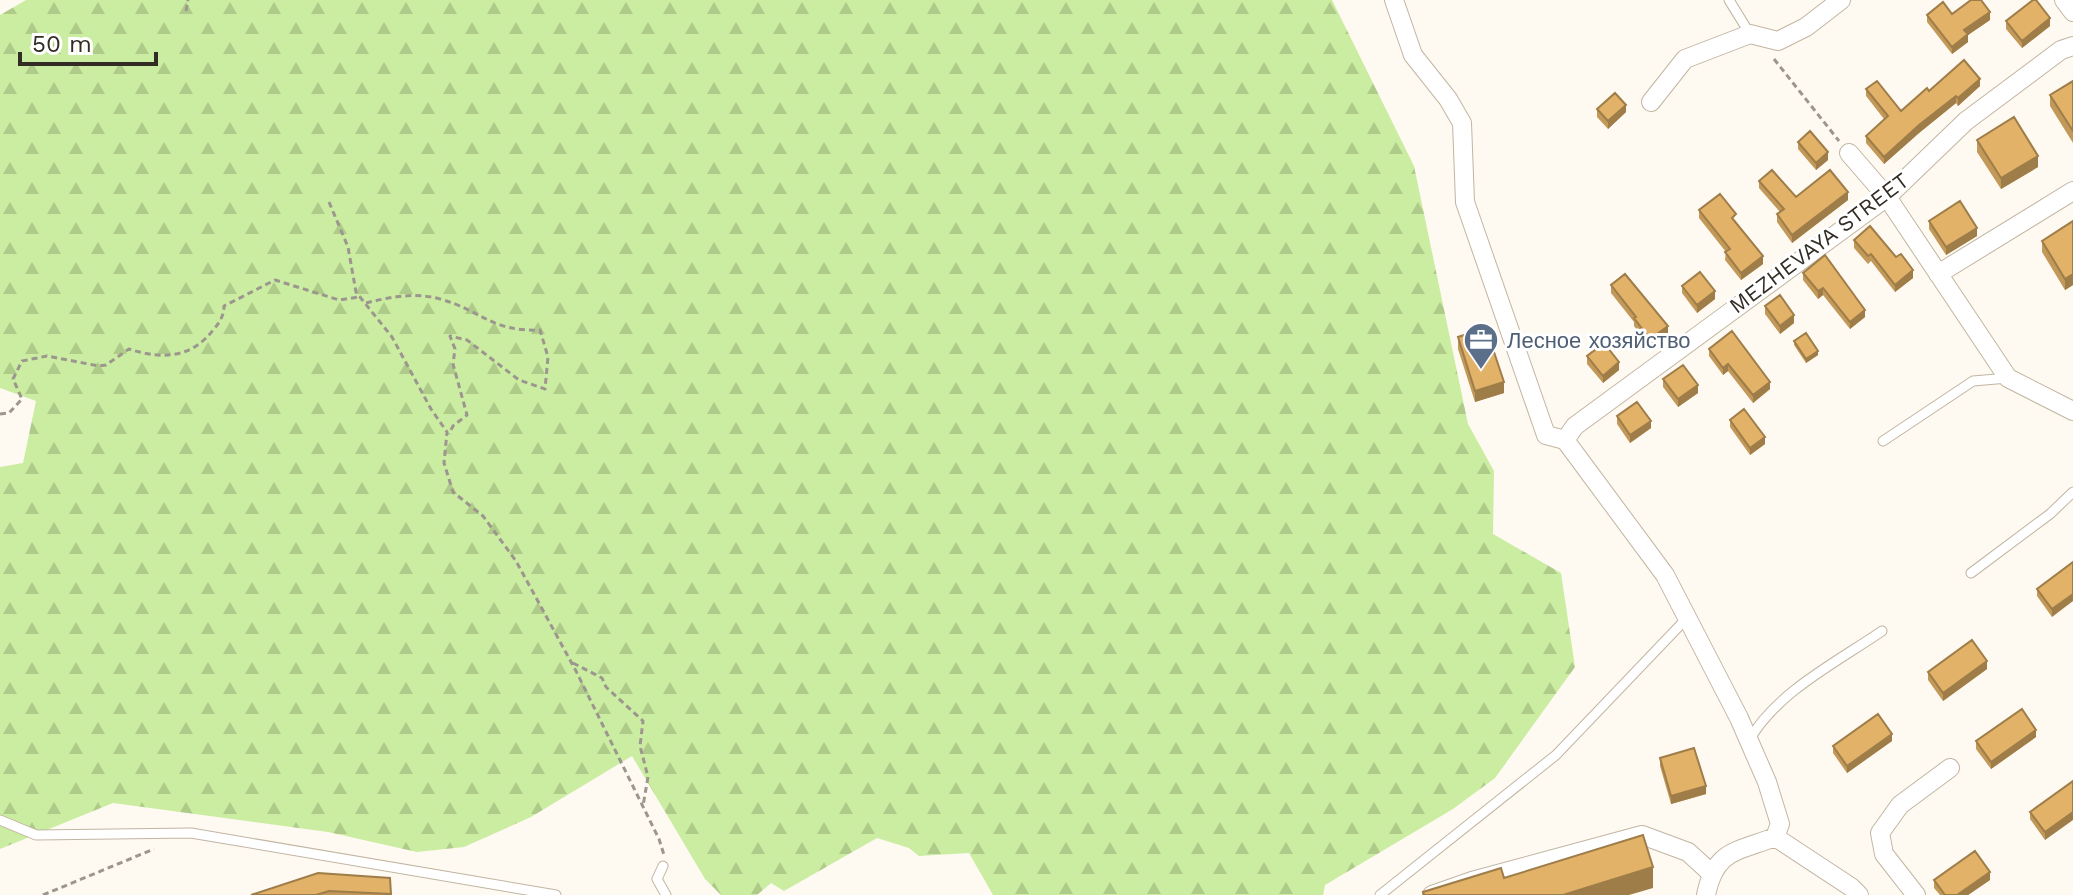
<svg xmlns="http://www.w3.org/2000/svg" width="2073" height="895" font-family="'Work Sans',sans-serif">
  <style>
    .forest { fill: url(#forest-firs) }
    .lines { fill: none; stroke-linecap: round; stroke-linejoin: round }
    .service-casing { stroke: #c2b5a2; stroke-width: 11 }
    .minor-casing { stroke: #c2b5a2; stroke-width: 20 }
    .path { stroke: #9c968f; stroke-width: 3; stroke-dasharray: 6 4; stroke-linecap: butt }
    .service { stroke: #fff; stroke-width: 9 }
    .minor { stroke: #fff; stroke-width: 18 }
    .wall { fill: #c29959 }
    .shaded-wall { fill: #9e7d49 }
    .building { fill: #e1b268; stroke: #9e7d49; stroke-width: 2 }
    .labels { text-anchor: middle; dominant-baseline: central; stroke-width: 6; stroke-linejoin: round; paint-order: stroke }
    .street-label { font-size: 22px; fill: #322c25; stroke: #fff }
    .service-label { font-size: 22px; fill: #4e5e75; stroke: #fff; text-anchor: start }
  </style>
  <defs>
    <pattern id="forest-firs" width="22" height="20" patternUnits="userSpaceOnUse" patternTransform="scale(2)"><rect width="22" height="20" fill="#cbeda1"/><path d="M5 1l3.5 6h-7zM16 11l3.5 6h-7z" fill="#afcb8a"/></pattern>
  </defs>
  <rect width="100%" height="100%" fill="#fef9f1"/>
  <path class="forest" d="M26,0H1332L1414,166L1468,424L1494,471L1493,534L1561,573L1575,667L1495,778L1453,809L1325,885L1323,895H993L969,853L919,856L909,848L877,838L784,891L771,883L757,895H721L705,879L632,756L531,817L464,847L417,852L328,832L113,803L0,849V467L23,463L36,401L0,388V15Z"/>
  <g class="lines">
    <defs>
      <path id="service" d="M1729,0L1750,34
        M1883,441L1973,381L2008,378
        M1971,573L2050,514L2073,492
        M1750,739C1777,692 1837,662 1882,631
        M0,820L36,835L191,833L556,895
        M663,866L657,879L666,895
        M1380,895L1556,755L1686,619"/>
      <path id="minor" d="M1394,0L1413,55L1448,99L1462,123L1465,202L1546,435L1565,440L1665,575L1739,718L1767,782L1780,824L1775,837L1851,887L1859,895
        M2064,0L2073,12
        M1651,102L1685,59L1750,34L1778,41L1806,27L1841,0
        M1849,153L1887,197L2008,378L2073,411
        M1938,274L2073,191
        M1565,440L1575,426L1887,197L1966,121L2061,50L2073,46
        M1432,895L1472,881L1642,835L1688,852L1711,873
        M1706,895C1715,850 1736,852 1775,837
        M1916,895L1884,854L1880,833L1900,805L1950,768"/>
    </defs>
    <use href="#service" class="service-casing"/>
    <use href="#minor" class="minor-casing"/>
    <path class="path" d="M186,11L188,0
      M1774,59L1839,141
      M329,202L348,247L356,292L392,337L431,409L447,432L444,463L453,492L483,516L516,561L576,671L659,839L664,855
      M366,303C390,297 415,292 440,299C481,310 491,332 540,330L548,357L545,389L519,380L467,340L450,336L455,349L453,364L467,415L453,426L449,434
      M0,414L9,413L22,399L13,379L22,361L47,356L99,366L106,365L129,349C163,360 192,358 214,329C220,322 224,315 224,306L275,280L339,300L359,297
      M573,663L602,678L606,687L643,721L640,746L648,777L643,806
      M43,895L154,849"/>
    <use href="#service" class="service"/>
    <use href="#minor" class="minor"/>
  </g>
  <path class="wall" d="M1952,14L1990,20L1968,35V42L1952,54L1927,22V15Z
    M2006,21L2050,26L2022,48L2006,29Z
    M2073,81V143L2050,106V95Z
    M1980,86L1958,106L1956,103L1919,133L1884,164L1866,143V136L1884,119L1866,96V89L1901,111L1929,91Z
    M1597,109L1626,112L1608,129L1597,117Z
    M1977,140L2038,167L2001,189L1977,152Z
    M1798,142L1828,160L1816,170L1798,149Z
    M1759,181L1796,197L1848,200L1792,243L1777,222V214L1780,212L1759,188Z
    M1699,210L1736,222L1763,264L1741,280L1725,260L1726,252L1699,218Z
    M1929,221L1977,236L1946,255L1929,229Z
    M2073,221V285L2065,290L2042,252V241Z
    M1854,240L1913,278L1895,292L1871,261L1868,264L1854,248Z
    M1803,273L1865,317L1850,329L1823,295L1818,299L1803,280Z
    M1611,285L1668,334L1650,347L1634,326V322L1611,293Z
    M1682,286L1715,299L1697,313L1682,293Z
    M1765,306L1794,323L1780,334L1765,314Z
    M1458,337L1504,393L1475,402L1458,349Z
    M1794,341L1818,355L1806,363L1794,345Z
    M1709,349L1770,389L1753,403L1728,371L1723,375L1709,356Z
    M1587,356L1619,370L1603,383L1587,364Z
    M1663,379L1698,393L1678,407L1663,387Z
    M1617,416L1651,428L1630,443L1617,424Z
    M1730,420L1765,444L1750,455L1730,427Z
    M2073,562L2052,617L2037,596V589Z
    M1987,669L1943,701L1928,680V672Z
    M2036,737L1991,769L1976,749V741Z
    M1892,741L1847,773L1833,753V746Z
    M1660,758L1706,794L1671,804L1660,766Z
    M2073,781L2045,840L2030,819V812Z
    M390,878L391,895H251Z
    M1934,880H1990L1968,895H1940L1934,888Z"/>
  <path class="shaded-wall" d="M1990,12V20L1968,35V42L1952,54V47L1964,30Z
    M2050,18V26L2022,48V41Z
    M1980,79V86L1958,106V98Z
    M1956,96V103L1919,133L1884,164V157L1919,125Z
    M1626,105V112L1608,129V121Z
    M1828,152V160L1816,170V163Z
    M2038,156V167L2001,189V178Z
    M1848,192V200L1792,243V235Z
    M1977,228V236L1946,255V247Z
    M1763,256V264L1741,280V273Z
    M1913,270V278L1895,292V285Z
    M2073,274V285L2065,290V279Z
    M1823,288V295L1818,299V291Z
    M1715,291V299L1697,313V305Z
    M1865,310V317L1850,329V322Z
    M1794,315V323L1780,334V326Z
    M1668,326V334L1650,347V339Z
    M1818,351V355L1806,363V359Z
    M1619,362V370L1603,383V376Z
    M1728,364V371L1723,375V368Z
    M1504,382V393L1475,402V391Z
    M1770,382V389L1753,403V395Z
    M1698,385V393L1678,407V399Z
    M1651,421V428L1630,443V435Z
    M1765,437V444L1750,455V448Z
    M2073,594V601L2052,617V609Z
    M1987,661V669L1943,701V693Z
    M2036,730V737L1991,769V762Z
    M1892,734V741L1847,773V766Z
    M1706,786V794L1671,804V796Z
    M2073,812V820L2045,840V832Z
    M1653,867V888L1629,895H1563Z
    M1990,872V880L1968,895H1957Z"/>
  <path class="building" d="M1971,0H1981L1990,12L1964,30L1968,34L1952,47L1927,15L1943,2L1952,14Z
    M2033,0H2036L2050,18L2022,41L2006,21Z
    M1964,60L1980,79L1958,98L1956,96L1919,125L1884,157L1866,136L1888,116L1866,89L1877,81L1901,111L1927,88L1929,91Z
    M2073,81V131L2050,95Z
    M1615,93L1626,105L1608,121L1597,109Z
    M2014,117L2038,156L2001,178L1977,140Z
    M1810,131L1828,152L1816,163L1798,142Z
    M1772,170L1796,197L1830,170L1848,192L1792,235L1777,214L1784,209L1759,181Z
    M1720,194L1736,214L1732,218L1763,256L1741,273L1725,252L1730,249L1699,210Z
    M1960,201L1977,228L1946,247L1929,221Z
    M2073,221V274L2065,279L2042,241Z
    M1870,226L1896,257L1901,254L1913,270L1895,285L1871,254L1868,256L1854,240Z
    M1825,255L1865,310L1850,322L1823,288L1818,291L1803,273Z
    M1700,272L1715,291L1697,305L1682,286Z
    M1625,274L1668,326L1650,339L1634,318L1636,317L1611,285Z
    M1780,295L1794,315L1780,326L1765,306Z
    M1486,328L1504,382L1475,391L1458,337Z
    M1732,331L1770,382L1753,395L1728,364L1723,368L1709,349Z
    M1806,333L1818,351L1806,359L1794,341Z
    M1604,343L1619,362L1603,376L1587,356Z
    M1683,365L1698,385L1678,399L1663,379Z
    M1637,402L1651,421L1630,435L1617,416Z
    M1744,409L1765,437L1750,448L1730,420Z
    M2073,562V594L2052,609L2037,589Z
    M1972,640L1987,661L1943,693L1928,672Z
    M2022,709L2036,730L1991,762L1976,741Z
    M1878,714L1892,734L1847,766L1833,746Z
    M1694,748L1706,786L1671,796L1660,758Z
    M2073,781V812L2045,832L2030,812Z
    M1643,835L1653,867L1563,895H1424L1423,892L1501,868L1504,878Z
    M1975,851L1990,872L1957,895H1945L1934,880Z
    M318,873L390,878L391,894L329,891L316,895H251Z"/>
  <defs>
    <symbol id="office-pin" viewBox="-11 -11 22 30"><path d="M0 17L-7.5 6A9.5 9.5 0 1 1 7.5 6Z" fill="#5c6f8a" stroke="#fff"/><path d="M-6-3h4V-5.5h4V-3h4V5H-6ZM-1-4.5V-3h2v-1.5ZM-6 0V1H6V0Z" fill="#fff"/></symbol>
  </defs>
  <g fill-rule="evenodd">
    <use href="#office-pin" x="1461" y="320" width="40" height="54"/>
  </g>
  <g class="labels">
    <g class="street-label">
      <text transform="translate(1819 243) rotate(-37)">MEZHEVAYA STREET</text>
    </g>
    <g class="service-label">
      <text x="1507" y="340">Лесное хозяйство</text>
    </g>
  </g>
  <path d="M20 52v12h136v-12" fill="none" stroke="#322c25" stroke-width="4"/>
  <text x="32" y="52" font-size="24" fill="#322c25" stroke="#ffffff" stroke-width="6" paint-order="stroke">50 m</text>
</svg>
